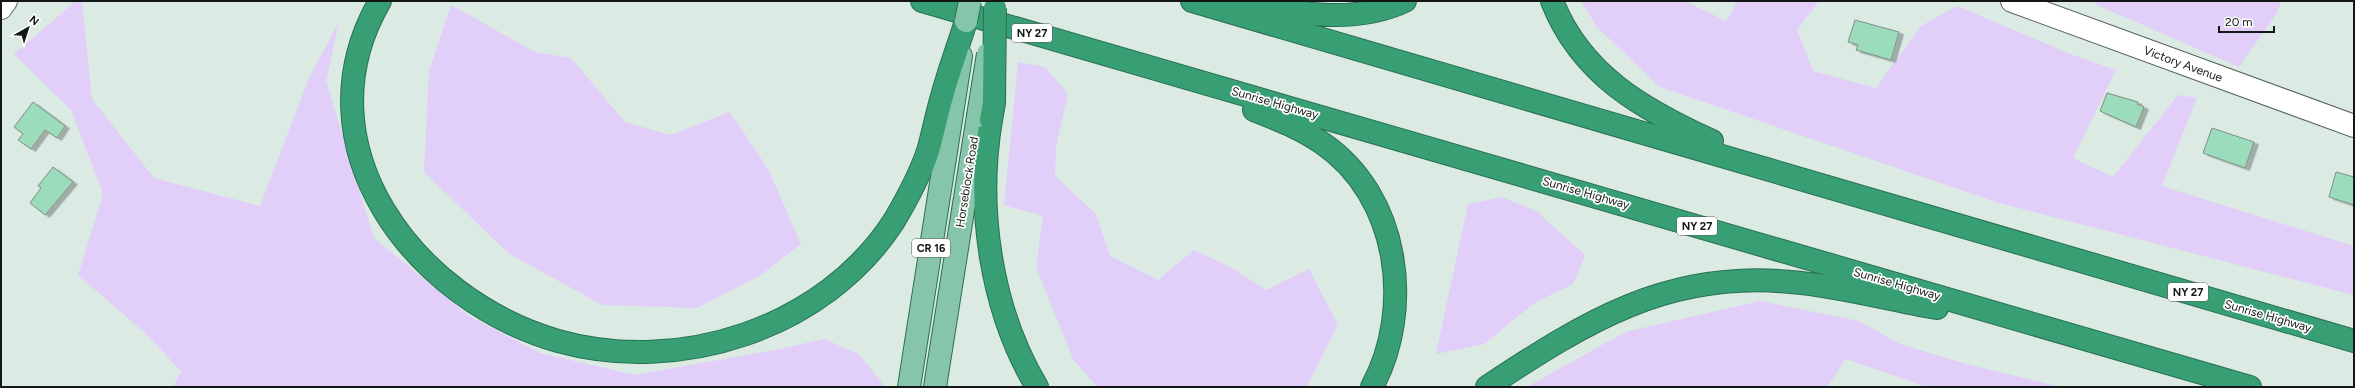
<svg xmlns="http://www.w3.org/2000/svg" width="2355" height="388" font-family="Figtree,sans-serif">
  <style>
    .green { fill: #e1cff9 }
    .building { fill: #9adcbb; stroke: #818f87; filter: url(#shadow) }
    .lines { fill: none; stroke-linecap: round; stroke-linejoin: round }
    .street-casing { stroke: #5a6760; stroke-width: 24 }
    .secondary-casing { stroke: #5a6760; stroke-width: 24 }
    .primary-casing { stroke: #2a7052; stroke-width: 24 }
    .highway-casing { stroke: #2a7052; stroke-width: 24 }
    .street { stroke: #fff; stroke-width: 22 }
    .secondary { stroke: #fff; stroke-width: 22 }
    .primary { stroke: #87c5ab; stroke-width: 22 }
    .highway { stroke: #379f73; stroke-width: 22 }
    .primary-bridge-casing { stroke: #2a7052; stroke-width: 24; stroke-linecap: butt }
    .highway-bridge-casing { stroke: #2a7052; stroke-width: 24; stroke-linecap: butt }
    .primary-bridge { stroke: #87c5ab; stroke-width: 22 }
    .highway-bridge { stroke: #379f73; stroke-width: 22 }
    .labels { text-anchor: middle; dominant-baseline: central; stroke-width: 3.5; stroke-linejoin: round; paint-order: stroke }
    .shield { fill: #fff; stroke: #5a5d5c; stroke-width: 1 }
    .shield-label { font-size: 11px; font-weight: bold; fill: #131816 }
    .street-label { font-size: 12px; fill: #131816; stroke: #fff }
  </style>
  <defs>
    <filter id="shadow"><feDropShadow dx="4.5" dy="2.5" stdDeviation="0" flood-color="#0004"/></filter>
  </defs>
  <rect width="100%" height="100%" fill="#dbeae2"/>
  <path class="green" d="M76,1H82L92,99L154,178L260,206L309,78L339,22L326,81L374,238L469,316L540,353L635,375L785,348L824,339L859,354L885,387H173L181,371L144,332L78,275L103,194L71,110L14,54Z
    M1581,1H1685L1726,21L1738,1H1819L1797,30L1813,71L1876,88L1921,26L1957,6L2073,55L2116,70L2073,158L2113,177L2178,95L2197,98L2162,186L2354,246V295L1999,203L1660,87L1597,27Z
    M2092,1H2281L2277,13L2239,67L2097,5Z
    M451,5L535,52L571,58L625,122L670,135L730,112L768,169L801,244L761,275L697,308L602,305L508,253L424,172L429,71Z
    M1018,62L1045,67L1068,94L1056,147L1055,176L1096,214L1110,256L1158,280L1194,250L1232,268L1266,290L1309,269L1338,325L1307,387H1097L1073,359L1036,267L1043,216L1004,205Z
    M1502,197L1536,211L1585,255L1573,284L1536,302L1484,344L1436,354L1468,204Z
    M1760,301L1859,321L1900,344L1970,365L2061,387H1927L1846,359L1827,387H1527L1625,332Z"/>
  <path class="building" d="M1855,20L1899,32L1891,60L1856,50L1858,45L1848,42Z
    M2107,93L2138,102L2137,104L2144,107L2136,127L2100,111Z
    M33,102L65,126L57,138L45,130L31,149L18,140L23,134L14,127Z
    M2212,128L2254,142L2245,168L2203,153Z
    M53,167L73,182L45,215L30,203L41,188L38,186Z
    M2336,172L2354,177V205L2329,197Z"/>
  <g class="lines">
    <defs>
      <path id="street" d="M1,8L6,1"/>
      <path id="secondary" d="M2012,1L2354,126"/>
      <path id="primary" d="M909,387L961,56
        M935,387L978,116"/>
      <path id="highway" d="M380,1C296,146 415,300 558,341C679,375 824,329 894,221C907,199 920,175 928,151C933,134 936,117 941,100C948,73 958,47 966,21
        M922,1L2250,387
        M1192,1L2354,341
        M1552,1C1581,75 1644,110 1712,141
        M1245,4C1298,13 1354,25 1405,1
        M1254,110C1277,119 1302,129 1322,143C1400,196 1414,309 1372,387
        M991,120C976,209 991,310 1037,387
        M1487,387C1585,322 1668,270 1791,282C1841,286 1888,300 1937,308"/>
    </defs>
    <use href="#street" class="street-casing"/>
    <use href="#secondary" class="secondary-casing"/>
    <use href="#primary" class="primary-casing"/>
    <use href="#highway" class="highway-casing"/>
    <use href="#street" class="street"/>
    <use href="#secondary" class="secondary"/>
    <use href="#primary" class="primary"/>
    <use href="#highway" class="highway"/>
    <defs>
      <path id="primary-bridge" d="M966,21L970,1
        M978,116L988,54"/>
      <path id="highway-bridge" d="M991,120L994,103L995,8"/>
    </defs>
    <use href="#primary-bridge" class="primary-bridge-casing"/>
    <use href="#highway-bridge" class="highway-bridge-casing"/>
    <use href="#primary-bridge" class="primary-bridge"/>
    <use href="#highway-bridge" class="highway-bridge"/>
  </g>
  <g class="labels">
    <g class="shield">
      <rect x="1012" y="24" width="40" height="18" rx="3"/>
      <rect x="1677" y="217" width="40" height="18" rx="3"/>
      <rect x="912" y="239" width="38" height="18" rx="3"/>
      <rect x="2168" y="283" width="40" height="18" rx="3"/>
    </g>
    <g class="shield-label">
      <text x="1032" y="33">NY 27</text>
      <text x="1697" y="226">NY 27</text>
      <text x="931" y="248">CR 16</text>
      <text x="2188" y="292">NY 27</text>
    </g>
    <g class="street-label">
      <text transform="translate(2183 64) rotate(20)">Victory Avenue</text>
      <text transform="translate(1275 103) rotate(16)">Sunrise Highway</text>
      <text transform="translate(967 182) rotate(-81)">Horseblock Road</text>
      <text transform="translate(1586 193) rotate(16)">Sunrise Highway</text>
      <text transform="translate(1897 284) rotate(16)">Sunrise Highway</text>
      <text transform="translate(2268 316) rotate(16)">Sunrise Highway</text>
    </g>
  </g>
  <rect width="2355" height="388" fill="none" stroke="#131816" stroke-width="4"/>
  <g transform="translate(28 28) rotate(39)" stroke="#ffffff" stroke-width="3" paint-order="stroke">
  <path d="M0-3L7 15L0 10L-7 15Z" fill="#131816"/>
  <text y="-6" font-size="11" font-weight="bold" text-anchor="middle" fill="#131816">N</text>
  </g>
  <path d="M2219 26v6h55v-6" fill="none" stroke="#131816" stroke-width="2"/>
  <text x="2225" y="26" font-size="12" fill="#131816" stroke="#ffffff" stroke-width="3" paint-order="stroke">20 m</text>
</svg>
